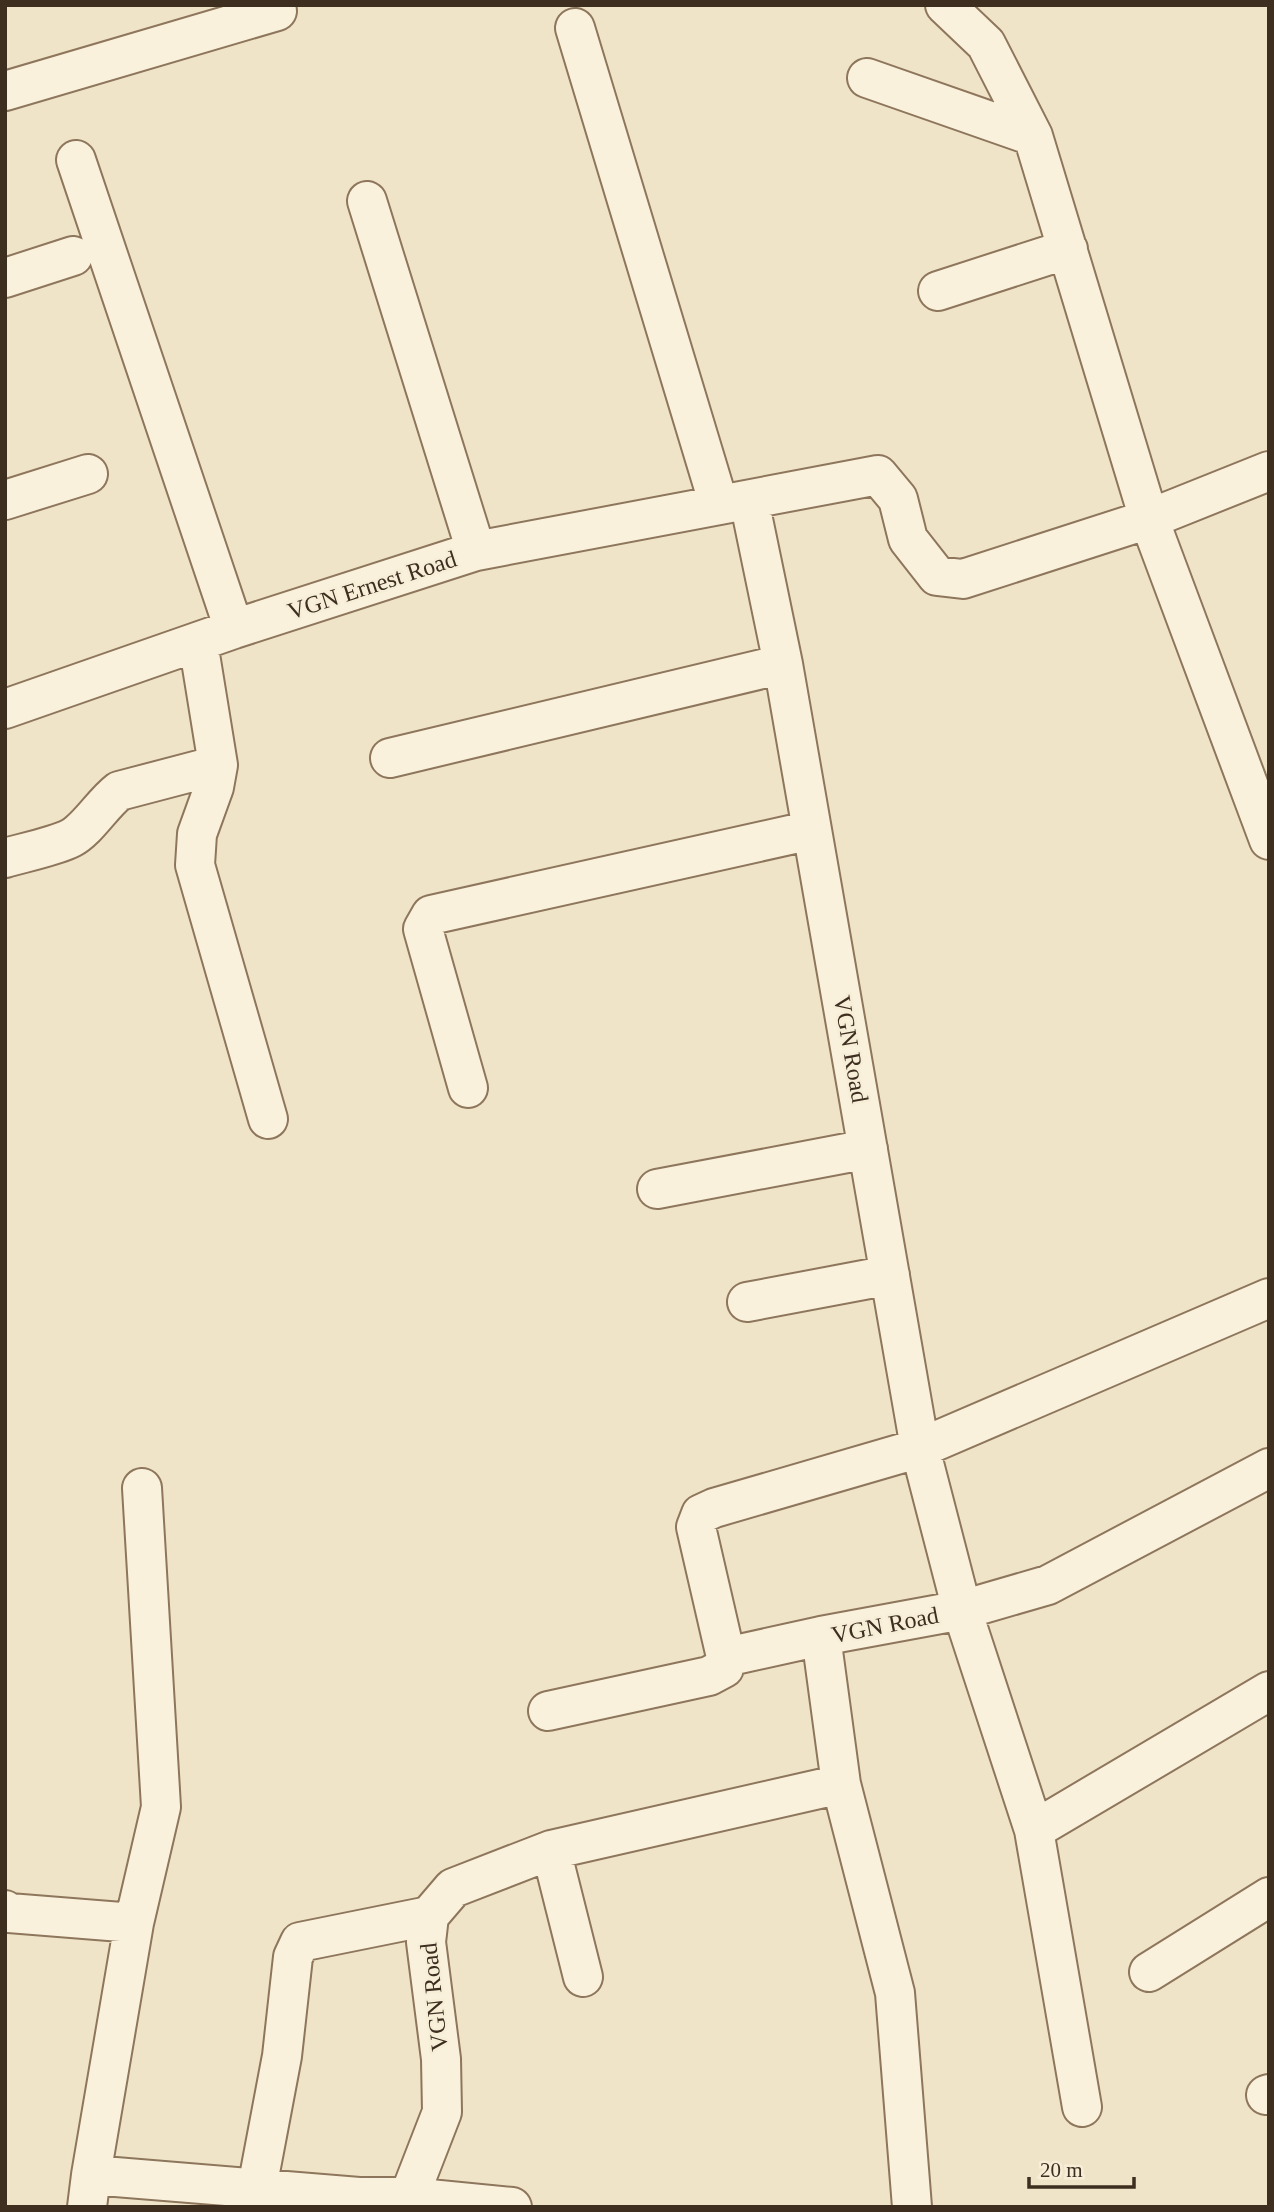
<svg xmlns="http://www.w3.org/2000/svg" width="1274" height="2212" font-family="'Times New Roman',serif">
  <style>
    .lines { fill: none; stroke-linecap: round; stroke-linejoin: round }
    .minor-casing { stroke: #8d765c; stroke-width: 42 }
    .minor { stroke: #faf1dc; stroke-width: 38 }
    .labels { text-anchor: middle; dominant-baseline: central; stroke-width: 5; stroke-linejoin: round; paint-order: stroke }
    .street-label { font-size: 24px; fill: #3d2e20; stroke: #f7eed8 }
  </style>
  <rect width="100%" height="100%" fill="#f0e4c8"/>
  <g class="lines">
    <defs>
      <path id="minor" d="M945,5L986,44L1033,136L1149,519L1269,471
        M575,28L719,505
        M867,78L1033,136
        M5,91L277,11
        M76,160L234,629
        M367,201L476,551
        M5,278L73,256
        M938,291L1068,249
        M5,500L88,474
        M749,500L783,664L920,1448L962,1610L1034,1830L1082,2107
        M198,642L218,765L214,787L197,834L195,865L268,1119
        M5,709L234,629L476,551L878,475L898,499L908,539L937,576L963,579L1149,519L1269,840
        M390,758L783,664
        M5,858C22,853 56,846 71,838C88,829 102,804 119,791L218,765
        M468,1088L423,929L431,915L812,830
        M657,1189L868,1149
        M747,1302L890,1275
        M726,1657L821,1636
        M548,1711L709,1676L724,1668L726,1657L696,1527L701,1514L714,1508L920,1448L1269,1298
        M841,1784L895,1993L912,2207
        M1034,1830L1269,1691
        M551,1850L583,1977
        M5,1910L9,1913L134,1923
        M1149,1972L1269,1897
        M1266,2095L1269,2094
        M91,2175L134,1923L161,1807L142,1488
        M257,2188L282,2056L293,1957L300,1942L429,1916
        M409,2197L512,2207
        M87,2207L91,2175L359,2197H409L442,2112L441,2059L426,1942L429,1916L453,1888L551,1850L841,1784L821,1636L962,1610L1048,1585L1269,1468"/>
    </defs>
    <use href="#minor" class="minor-casing"/>
    <use href="#minor" class="minor"/>
  </g>
  <g class="labels">
    <g class="street-label">
      <text transform="translate(372 585) rotate(-18)">VGN Ernest Road</text>
      <text transform="translate(851 1049) rotate(80)">VGN Road</text>
      <text transform="translate(885 1625) rotate(-11)">VGN Road</text>
      <text transform="translate(434 1997) rotate(-96)">VGN Road</text>
    </g>
  </g>
  <rect width="1274" height="2212" fill="none" stroke="#3d2e20" stroke-width="14"/>
  <path d="M1029 2177v10h105v-10" fill="none" stroke="#3d2e20" stroke-width="3.5"/>
  <text x="1040" y="2177" font-size="21" fill="#3d2e20" stroke="#f7eed8" stroke-width="5" paint-order="stroke">20 m</text>
</svg>
